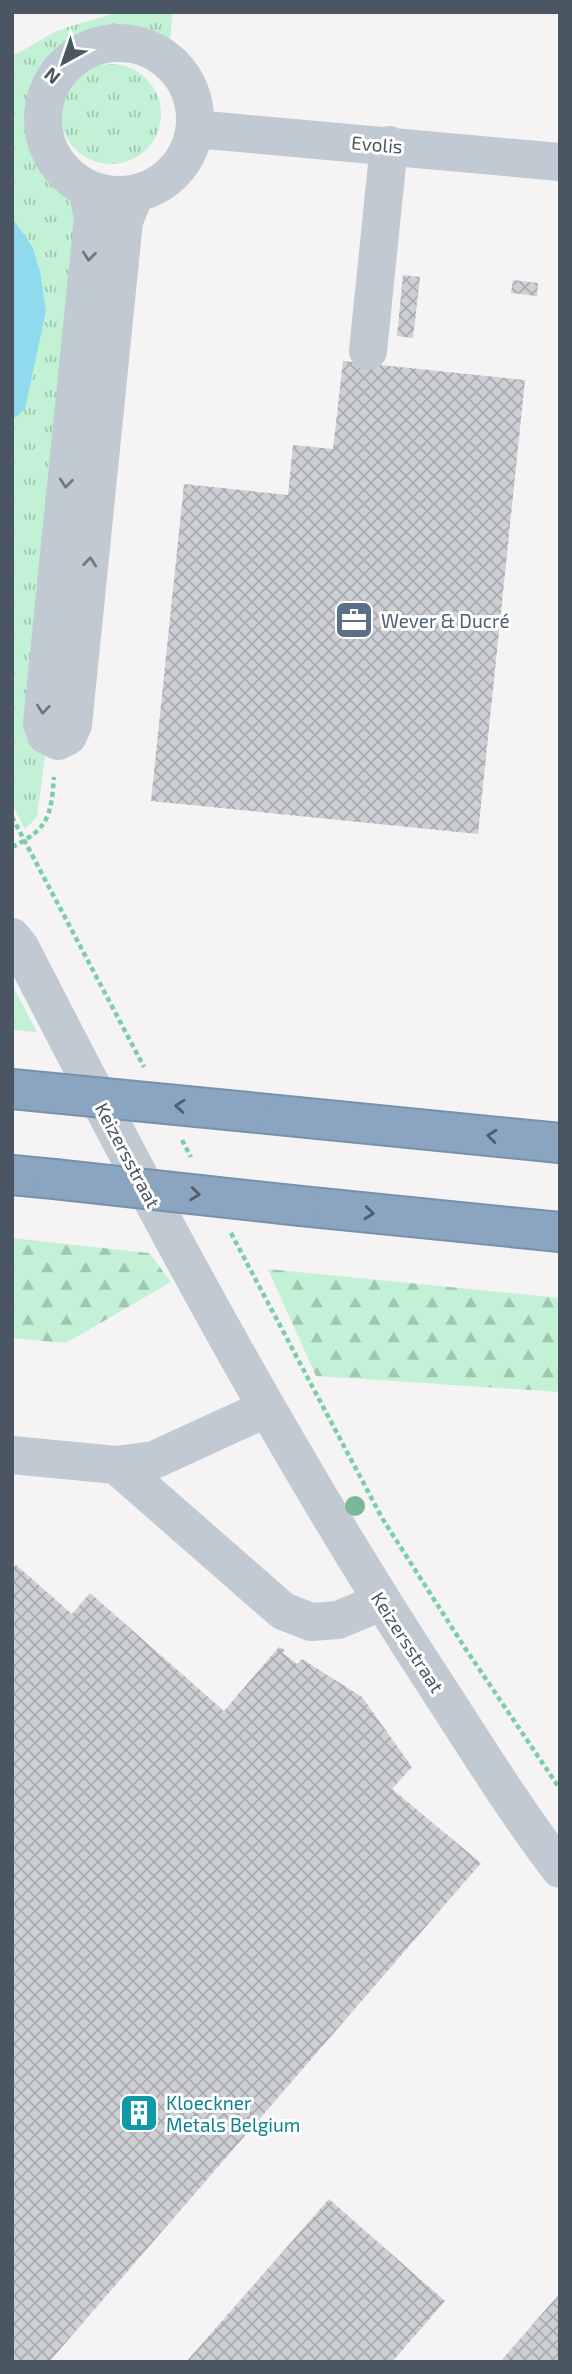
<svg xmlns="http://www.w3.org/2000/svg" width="572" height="2374" font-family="'Exo 2',sans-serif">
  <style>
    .grass { fill: url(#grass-tufts) }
    .forest { fill: url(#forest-firs) }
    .water { fill: #90daee }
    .building { fill: url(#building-cross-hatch) }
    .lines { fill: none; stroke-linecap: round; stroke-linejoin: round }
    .highway-casing { stroke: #7690ad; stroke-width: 42 }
    .path { stroke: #7ad0a6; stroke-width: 4.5; stroke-dasharray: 5 3.5; stroke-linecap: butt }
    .minor { stroke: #c1cad2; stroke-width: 38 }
    .highway { stroke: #8ba5c1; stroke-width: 38 }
    .highway-bridge-casing { stroke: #7690ad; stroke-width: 42; stroke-linecap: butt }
    .highway-bridge { stroke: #8ba5c1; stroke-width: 38 }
    .tree { fill: #7bb799 }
    .oneway { stroke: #6e7983 }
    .oneway2 { stroke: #505e6b }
    .labels { text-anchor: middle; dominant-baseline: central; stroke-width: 6; stroke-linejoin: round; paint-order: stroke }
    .street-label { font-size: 19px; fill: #4a5661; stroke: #fff }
    .service-label { font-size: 19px; fill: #4e5e75; stroke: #fff; text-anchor: start }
    .culture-label { font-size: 19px; fill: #0d838f; stroke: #fff; text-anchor: start }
  </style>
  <defs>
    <pattern id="grass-tufts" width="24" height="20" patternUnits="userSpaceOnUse" patternTransform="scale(1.75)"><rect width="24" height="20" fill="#c3f1d5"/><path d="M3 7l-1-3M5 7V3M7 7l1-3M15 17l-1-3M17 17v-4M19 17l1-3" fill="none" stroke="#a0c6b0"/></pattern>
    <pattern id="forest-firs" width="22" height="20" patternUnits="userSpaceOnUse" patternTransform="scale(1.75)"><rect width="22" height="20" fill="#c3f1d5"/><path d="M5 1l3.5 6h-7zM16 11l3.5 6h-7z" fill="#a0c6b0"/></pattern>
    <pattern id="building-cross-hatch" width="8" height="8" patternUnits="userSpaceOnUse" patternTransform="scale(1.75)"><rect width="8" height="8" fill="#cdcfd5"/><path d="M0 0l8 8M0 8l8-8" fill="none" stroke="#a8abb0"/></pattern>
  </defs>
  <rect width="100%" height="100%" fill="#f5f3f3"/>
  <path class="grass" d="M119,12H173L169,49C158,42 145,32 131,30C114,29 89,32 74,41C45,56 26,101 32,132C38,165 61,188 80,214L46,749L37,817L25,829L12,804V55C27,50 37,41 51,34C72,24 97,19 119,12Z
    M61 114a50 50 0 1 1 100 0a50 50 0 1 1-100 0Z
    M12,985L37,1032L12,1030Z"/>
  <path class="forest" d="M12,1238L149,1253L171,1282L66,1343L12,1338Z
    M268,1269L560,1298V1392L316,1376Z"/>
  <path class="water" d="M12,218L32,246L40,271L46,311L25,409L13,419Z"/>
  <path class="building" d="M403,275L420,277L413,338L397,336Z
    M513,280L538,283L537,296L511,293Z
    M343,361L525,380L478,834L151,801L184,484L288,495L293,445L333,449Z
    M16,1565L72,1614L90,1593L224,1711L279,1647L285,1650L283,1653L297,1664L302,1659L362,1697L412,1767L392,1789L481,1863L49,2362H12V1569Z
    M329,2199L445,2301L392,2362H186Z
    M560,2293V2362H500Z"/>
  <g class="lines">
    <defs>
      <path id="highway" d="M248,1112L560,1143
        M12,1175L54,1179
        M301,1206L560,1232"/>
    </defs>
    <use href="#highway" class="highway-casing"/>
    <path class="path" d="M12,817L144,1067
      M12,847C49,829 51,815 54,777
      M182,1140L191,1157
      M231,1233L382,1518L465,1648L560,1789"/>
    <path class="minor" d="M43 119a76 76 0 1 1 152 0a76 76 0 1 1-152 0Z
      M195,129L560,162
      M87,189L93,218L42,723L46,735L58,741L68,736L73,725L124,221L135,194
      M368,351L389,145
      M12,937L20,947C148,1197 280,1446 434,1682C475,1745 514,1809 560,1869
      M12,1455L116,1465L154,1460L265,1409
      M116,1465L283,1611L311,1622L338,1620L381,1602"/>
    <use href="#highway" class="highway"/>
    <defs>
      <path id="highway-bridge" d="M12,1089L248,1112
        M54,1179L301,1206"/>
    </defs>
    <use href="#highway-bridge" class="highway-bridge-casing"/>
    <use href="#highway-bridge" class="highway-bridge"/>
  </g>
  <circle class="tree" cx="355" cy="1506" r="10"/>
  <defs><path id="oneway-chevron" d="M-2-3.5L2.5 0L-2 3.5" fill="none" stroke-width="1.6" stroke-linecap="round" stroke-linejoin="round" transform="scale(1.75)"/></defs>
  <g class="oneway">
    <use href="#oneway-chevron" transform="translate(89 256) rotate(96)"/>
    <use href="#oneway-chevron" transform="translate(66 483) rotate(96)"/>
    <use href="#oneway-chevron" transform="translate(90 562) rotate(-84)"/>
    <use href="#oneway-chevron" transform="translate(43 709) rotate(96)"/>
  </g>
  <g class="oneway2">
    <use href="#oneway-chevron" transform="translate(180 1106) rotate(-175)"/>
    <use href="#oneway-chevron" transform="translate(492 1136) rotate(-174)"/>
    <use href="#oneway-chevron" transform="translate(195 1194) rotate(6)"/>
    <use href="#oneway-chevron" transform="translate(369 1213) rotate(6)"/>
  </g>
  <defs>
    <symbol id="office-square" viewBox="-11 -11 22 22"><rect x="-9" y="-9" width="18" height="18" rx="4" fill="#5c6f8a" stroke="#fff"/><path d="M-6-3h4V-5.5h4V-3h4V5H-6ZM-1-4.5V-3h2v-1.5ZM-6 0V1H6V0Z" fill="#fff"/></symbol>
    <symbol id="building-square" viewBox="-11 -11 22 22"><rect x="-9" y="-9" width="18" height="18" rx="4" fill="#0f9aa8" stroke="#fff"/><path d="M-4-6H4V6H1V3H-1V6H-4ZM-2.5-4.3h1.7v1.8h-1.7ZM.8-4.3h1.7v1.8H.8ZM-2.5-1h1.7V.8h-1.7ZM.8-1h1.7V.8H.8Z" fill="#fff"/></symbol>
  </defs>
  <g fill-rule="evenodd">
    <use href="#office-square" x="332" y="598" width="44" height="44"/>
    <use href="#building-square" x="117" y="2091" width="44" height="44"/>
  </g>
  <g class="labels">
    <g class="street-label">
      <text transform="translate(377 144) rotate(5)">Evolis</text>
      <text transform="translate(128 1155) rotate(62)">Keizersstraat</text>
      <text transform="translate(408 1642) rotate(57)">Keizersstraat</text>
    </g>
    <g class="service-label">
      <text x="381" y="620">Wever &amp; Ducré</text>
    </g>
    <g class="culture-label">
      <text x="166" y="2102">Kloeckner<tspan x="166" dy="22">Metals Belgium</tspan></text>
    </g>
  </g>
  <rect width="572" height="2374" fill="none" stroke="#4a5661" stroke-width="28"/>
  <g transform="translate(63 63) rotate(220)" stroke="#ffffff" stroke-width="5" paint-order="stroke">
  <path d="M0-5L12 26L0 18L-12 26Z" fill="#4a5661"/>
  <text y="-10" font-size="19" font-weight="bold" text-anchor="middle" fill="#4a5661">N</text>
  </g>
</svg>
